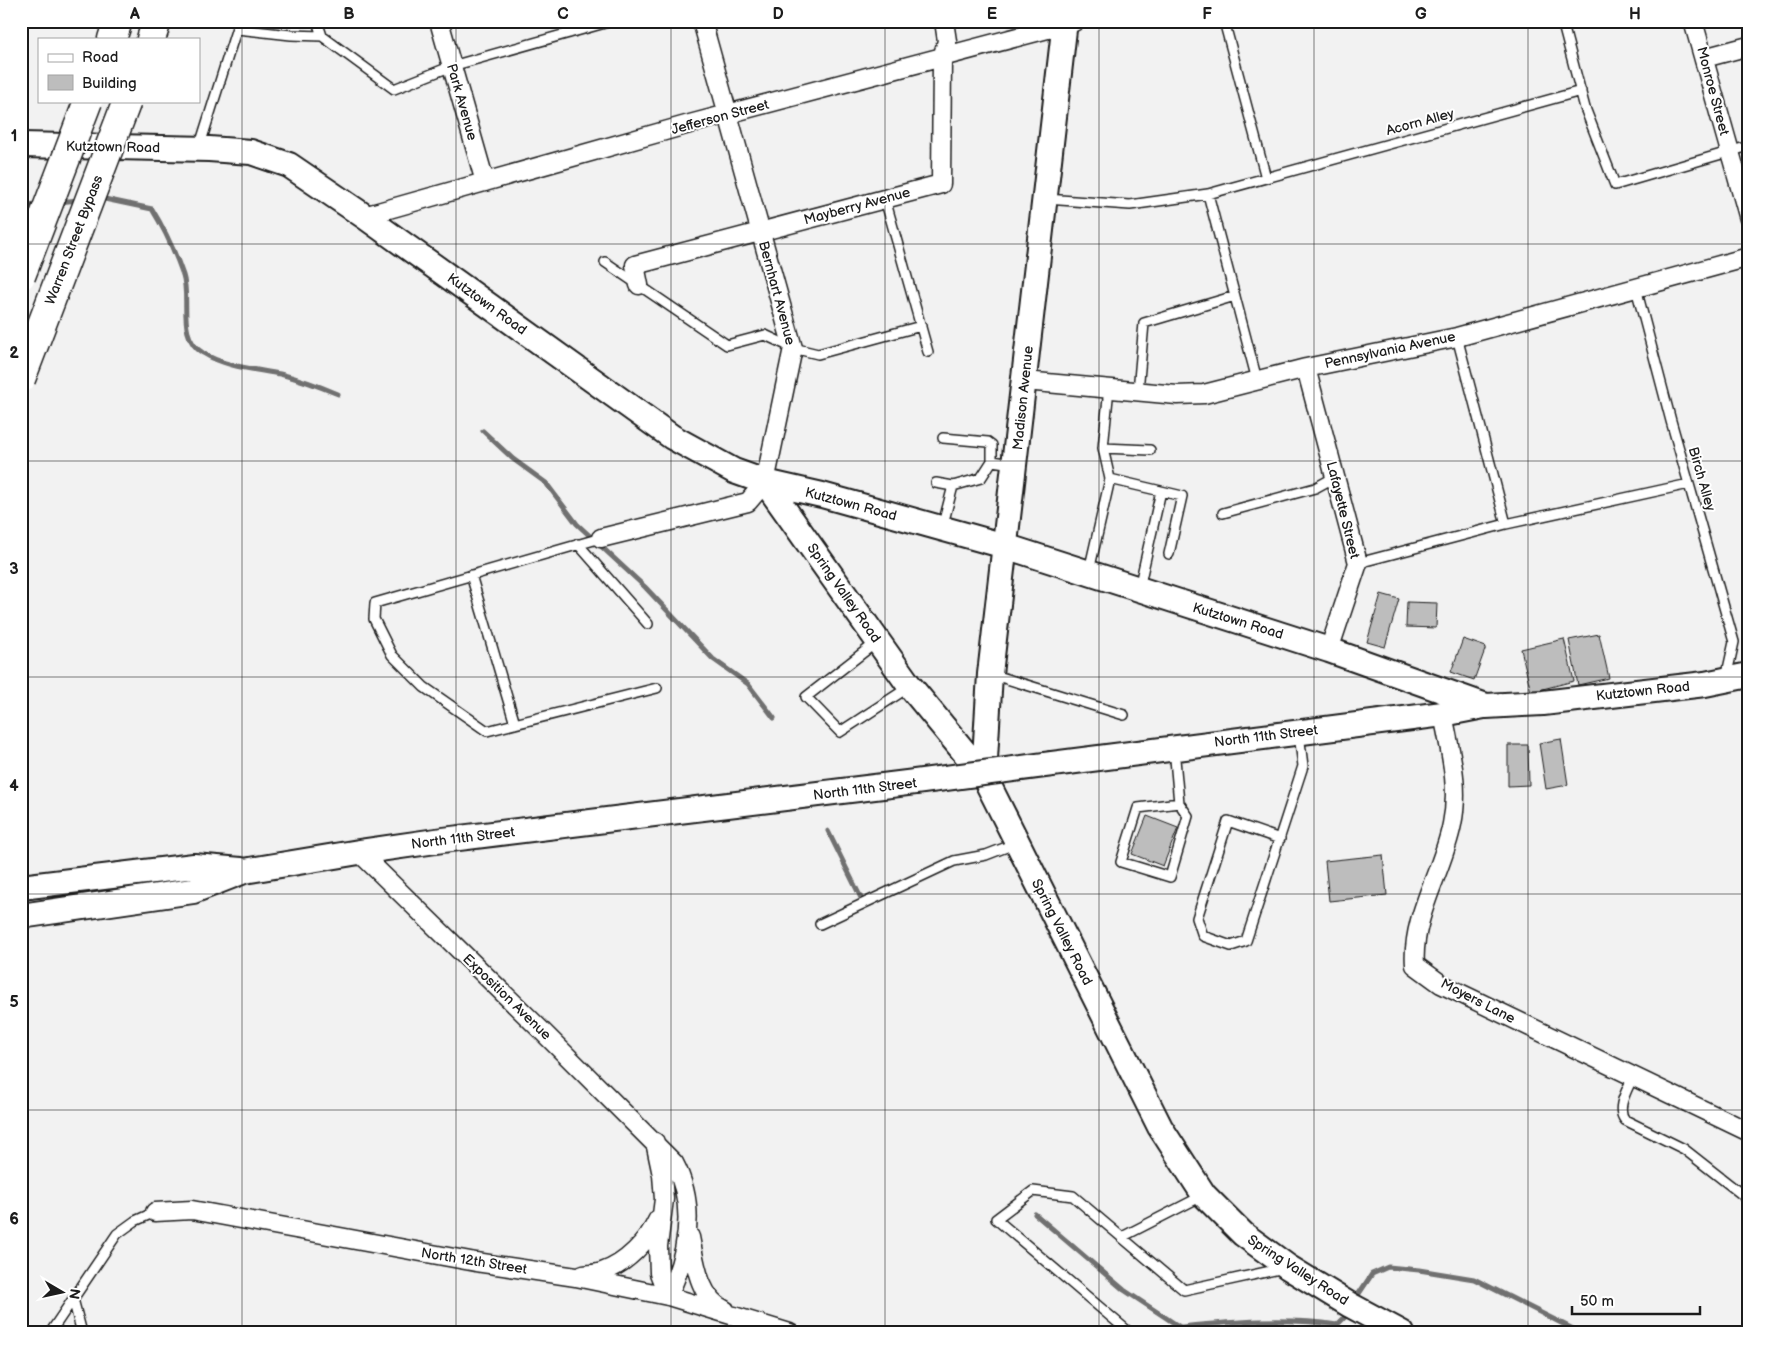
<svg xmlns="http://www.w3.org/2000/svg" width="1770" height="1354" font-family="'Balsamiq Sans',sans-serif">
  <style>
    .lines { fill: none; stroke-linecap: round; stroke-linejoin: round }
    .stream { stroke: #707070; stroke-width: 5 }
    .building { fill: #bdbdbd; stroke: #1c1c1c }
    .lane-casing { stroke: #1c1c1c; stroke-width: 12 }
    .street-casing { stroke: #1c1c1c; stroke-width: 21 }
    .secondary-casing { stroke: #1c1c1c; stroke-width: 28 }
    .highway-casing { stroke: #1c1c1c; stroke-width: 31 }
    .lane { stroke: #fff; stroke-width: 9 }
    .street { stroke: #fff; stroke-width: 18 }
    .secondary { stroke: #fff; stroke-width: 24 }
    .highway { stroke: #fff; stroke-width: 28 }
    .secondary-bridge-casing { stroke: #1c1c1c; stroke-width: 28; stroke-linecap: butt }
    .highway-bridge-casing { stroke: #1c1c1c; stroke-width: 31; stroke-linecap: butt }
    .secondary-bridge { stroke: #fff; stroke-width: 24 }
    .highway-bridge { stroke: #fff; stroke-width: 28 }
    .grid { fill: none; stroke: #1c1c1c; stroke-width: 1; stroke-opacity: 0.55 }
    .labels { text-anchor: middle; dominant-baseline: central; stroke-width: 4; stroke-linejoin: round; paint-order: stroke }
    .street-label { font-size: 14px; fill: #1c1c1c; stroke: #fff }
    .neatline { fill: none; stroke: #1c1c1c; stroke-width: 2 }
    .grid-label { font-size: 16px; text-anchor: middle; font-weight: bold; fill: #1c1c1c }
  </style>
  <rect width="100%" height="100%" fill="#f2f2f2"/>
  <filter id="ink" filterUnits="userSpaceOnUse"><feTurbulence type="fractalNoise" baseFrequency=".02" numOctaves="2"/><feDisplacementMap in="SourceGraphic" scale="10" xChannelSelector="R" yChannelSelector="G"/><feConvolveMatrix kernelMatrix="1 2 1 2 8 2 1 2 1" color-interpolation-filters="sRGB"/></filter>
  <g filter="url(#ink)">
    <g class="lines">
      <path class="stream" d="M100,198L152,209C165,230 175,252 183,275C191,299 176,337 203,353C225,367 255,369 280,374C300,379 319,386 338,394
        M58,202L79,200
        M21,205L39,204
        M483,431L513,459L546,483L577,524L645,587L713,659L748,684L774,718
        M828,831L861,898
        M1035,1214L1124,1290L1189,1333
        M1356,1298L1372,1274L1388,1267L1419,1270L1474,1279L1581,1333
        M1181,1327C1233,1322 1284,1317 1337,1325L1348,1314"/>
    </g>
    <path class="building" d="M1381,594L1399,599L1385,647L1367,642Z
      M1407,602L1437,603L1436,628L1406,627Z
      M1599,634L1609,678L1578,685L1569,640Z
      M1463,639L1486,647L1474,680L1451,672Z
      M1564,639L1574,681L1531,692L1521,649Z
      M1561,739L1568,785L1546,789L1539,743Z
      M1508,745H1528L1529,785L1508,786Z
      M1147,816L1178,828L1163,866L1132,854Z
      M1383,855L1387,895L1329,901L1325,861Z"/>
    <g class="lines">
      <defs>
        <path id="lane" d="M317,21L322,36
          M567,21L570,33
          M1224,21L1266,178
          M1562,21L1585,108L1615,185L1749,146
          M237,29L291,35L322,36L394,89L452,66L612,21
          M199,148L239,21
          M1208,194L1257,380
          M885,199L928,352
          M1046,199L1130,205L1208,194L1581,91
          M605,262L727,345L765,335L793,348L818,354L921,326
          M1636,288L1671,421L1734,642L1726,678
          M1457,337L1506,524
          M1109,388L1103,448L1110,479L1182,496L1169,554
          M1138,391L1144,323L1235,296
          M943,438L988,442L992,445V461L1013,464
          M1103,448L1150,450
          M936,483L953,486
          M1223,513L1315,488L1335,477
          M942,528L953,486L981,478L992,461
          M601,538L375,603L374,619L392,655L424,687L487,731L657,688
          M578,544L648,624
          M1358,563L1506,524L1689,484
          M1089,571L1110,479
          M471,575L515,724
          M1139,588L1161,491
          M878,641L806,697L840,732L909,687
          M991,674L1124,715
          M1174,748L1179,803L1188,816L1170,877L1121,862L1138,808L1179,803
          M1280,839L1228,821L1197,918L1203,936L1231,946L1246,941L1303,766L1299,734
          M820,924L954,861L986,855L1017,843
          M1633,1076C1628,1089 1615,1108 1625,1120L1684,1149L1749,1200
          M1122,1237L1204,1195
          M73,1299L82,1333
          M50,1333L117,1234L135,1221L155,1212
          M1130,1333L996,1219L1033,1191L1073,1196L1184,1290L1284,1268"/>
        <path id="street" d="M439,21L485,182
          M1693,21L1749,219
          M1704,58L1749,46
          M364,216L686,125L1074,22
          M639,285L635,265L941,184L942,58L947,41L944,21
          M1306,368L1358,563L1329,650
          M1025,381L1177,395L1204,394L1306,368L1457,337L1749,257
          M601,538L748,502L765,482L793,348L702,21
          M1443,714C1450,751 1460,787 1452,824C1443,871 1411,917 1415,965L1441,984L1749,1132
          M359,852L540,1029L674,1163C697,1206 688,1253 668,1296
          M655,1142L662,1175L664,1199L658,1246L659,1273L668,1296
          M155,1212L192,1210L476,1262L576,1277L668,1296L790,1333
          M690,1237C695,1262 699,1299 725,1310
          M583,1275C589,1274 596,1274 602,1272C626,1264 648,1241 658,1219"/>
        <path id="secondary" d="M21,145L209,149L251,152L289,165L364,216L672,437L734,471L765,482L822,495L1005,546L1329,650L1486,706L1543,703L1705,684L1749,675
          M765,482L909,685L984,776L1160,1127L1204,1195L1243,1234L1288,1267L1350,1305L1402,1333
          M1052,764L1443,714L1484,706
          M984,776L990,674L1065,21
          M21,887L194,866L241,870
          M21,916L193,891L244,871L359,852L443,840L915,782"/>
        <path id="highway" d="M112,39L118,21
          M151,39L157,21"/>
      </defs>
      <use href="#lane" class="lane-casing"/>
      <use href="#street" class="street-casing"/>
      <use href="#secondary" class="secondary-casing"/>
      <use href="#highway" class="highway-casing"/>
      <use href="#lane" class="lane"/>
      <use href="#street" class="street"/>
      <use href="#secondary" class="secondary"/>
      <use href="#highway" class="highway"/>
      <defs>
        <path id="secondary-bridge" d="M915,782L1052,764"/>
        <path id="highway-bridge" d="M21,276L88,101
          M21,379L127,101"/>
      </defs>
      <use href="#secondary-bridge" class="secondary-bridge-casing"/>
      <use href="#highway-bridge" class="highway-bridge-casing"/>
      <use href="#secondary-bridge" class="secondary-bridge"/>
      <use href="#highway-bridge" class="highway-bridge"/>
    </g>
  </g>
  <path class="grid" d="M242,21V1333M456,21V1333M671,21V1333M885,21V1333M1099,21V1333M1314,21V1333M1528,21V1333M21,244H1749M21,461H1749M21,677H1749M21,894H1749M21,1110H1749"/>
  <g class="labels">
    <g class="street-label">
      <text transform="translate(1713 91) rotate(75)">Monroe Street</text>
      <text transform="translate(462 102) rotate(74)">Park Avenue</text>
      <text transform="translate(720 117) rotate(-15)">Jefferson Street</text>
      <text transform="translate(1420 122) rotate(-15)">Acorn Alley</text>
      <text transform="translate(113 147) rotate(1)">Kutztown Road</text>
      <text transform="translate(857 206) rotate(-15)">Mayberry Avenue</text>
      <text transform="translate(74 240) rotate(-69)">Warren Street Bypass</text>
      <text transform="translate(777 293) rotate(75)">Bernhart Avenue</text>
      <text transform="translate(487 304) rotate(36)">Kutztown Road</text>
      <text transform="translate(1390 350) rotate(-12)">Pennsylvania Avenue</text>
      <text transform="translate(1023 398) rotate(-84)">Madison Avenue</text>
      <text transform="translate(1702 479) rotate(74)">Birch Alley</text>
      <text transform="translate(851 504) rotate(15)">Kutztown Road</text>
      <text transform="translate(1343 510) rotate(76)">Lafayette Street</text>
      <text transform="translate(844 593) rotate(55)">Spring Valley Road</text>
      <text transform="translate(1238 621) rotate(17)">Kutztown Road</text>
      <text transform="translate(1643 691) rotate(-6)">Kutztown Road</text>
      <text transform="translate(1266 736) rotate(-7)">North 11th Street</text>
      <text transform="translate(865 789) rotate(-7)">North 11th Street</text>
      <text transform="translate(463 838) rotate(-7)">North 11th Street</text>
      <text transform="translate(1062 932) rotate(63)">Spring Valley Road</text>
      <text transform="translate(507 997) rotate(44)">Exposition Avenue</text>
      <text transform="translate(1478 1001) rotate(27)">Moyers Lane</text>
      <text transform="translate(474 1261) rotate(9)">North 12th Street</text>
      <text transform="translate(1298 1270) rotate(33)">Spring Valley Road</text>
    </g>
  </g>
  <rect width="1770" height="1354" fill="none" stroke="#fff" stroke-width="55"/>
  <rect x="38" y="38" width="162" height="65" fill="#ffffff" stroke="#a4a4a4"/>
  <rect x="48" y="54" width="25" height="8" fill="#ffffff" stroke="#a4a4a4"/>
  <text x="82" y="62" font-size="15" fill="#1c1c1c">Road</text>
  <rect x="48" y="75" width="25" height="15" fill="#bdbdbd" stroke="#a4a4a4"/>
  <text x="82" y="88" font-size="15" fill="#1c1c1c">Building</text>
  <g transform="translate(62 1292) rotate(99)" stroke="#ffffff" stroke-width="4" paint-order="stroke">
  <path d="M0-4L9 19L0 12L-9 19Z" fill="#1c1c1c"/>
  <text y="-8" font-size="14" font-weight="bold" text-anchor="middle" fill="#1c1c1c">N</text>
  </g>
  <path d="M1572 1306v8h128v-8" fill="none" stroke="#1c1c1c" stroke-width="2.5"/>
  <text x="1580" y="1306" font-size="15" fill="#1c1c1c" stroke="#ffffff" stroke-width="4" paint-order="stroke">50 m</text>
  <rect x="28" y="28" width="1714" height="1298" class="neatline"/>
  <g class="grid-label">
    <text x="135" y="19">A</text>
    <text x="349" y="19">B</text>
    <text x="563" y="19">C</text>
    <text x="778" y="19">D</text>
    <text x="992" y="19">E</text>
    <text x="1207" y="19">F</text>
    <text x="1421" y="19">G</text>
    <text x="1635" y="19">H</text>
    <text x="14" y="141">1</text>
    <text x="14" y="358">2</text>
    <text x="14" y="574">3</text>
    <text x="14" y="791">4</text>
    <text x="14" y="1007">5</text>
    <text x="14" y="1224">6</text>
  </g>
</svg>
